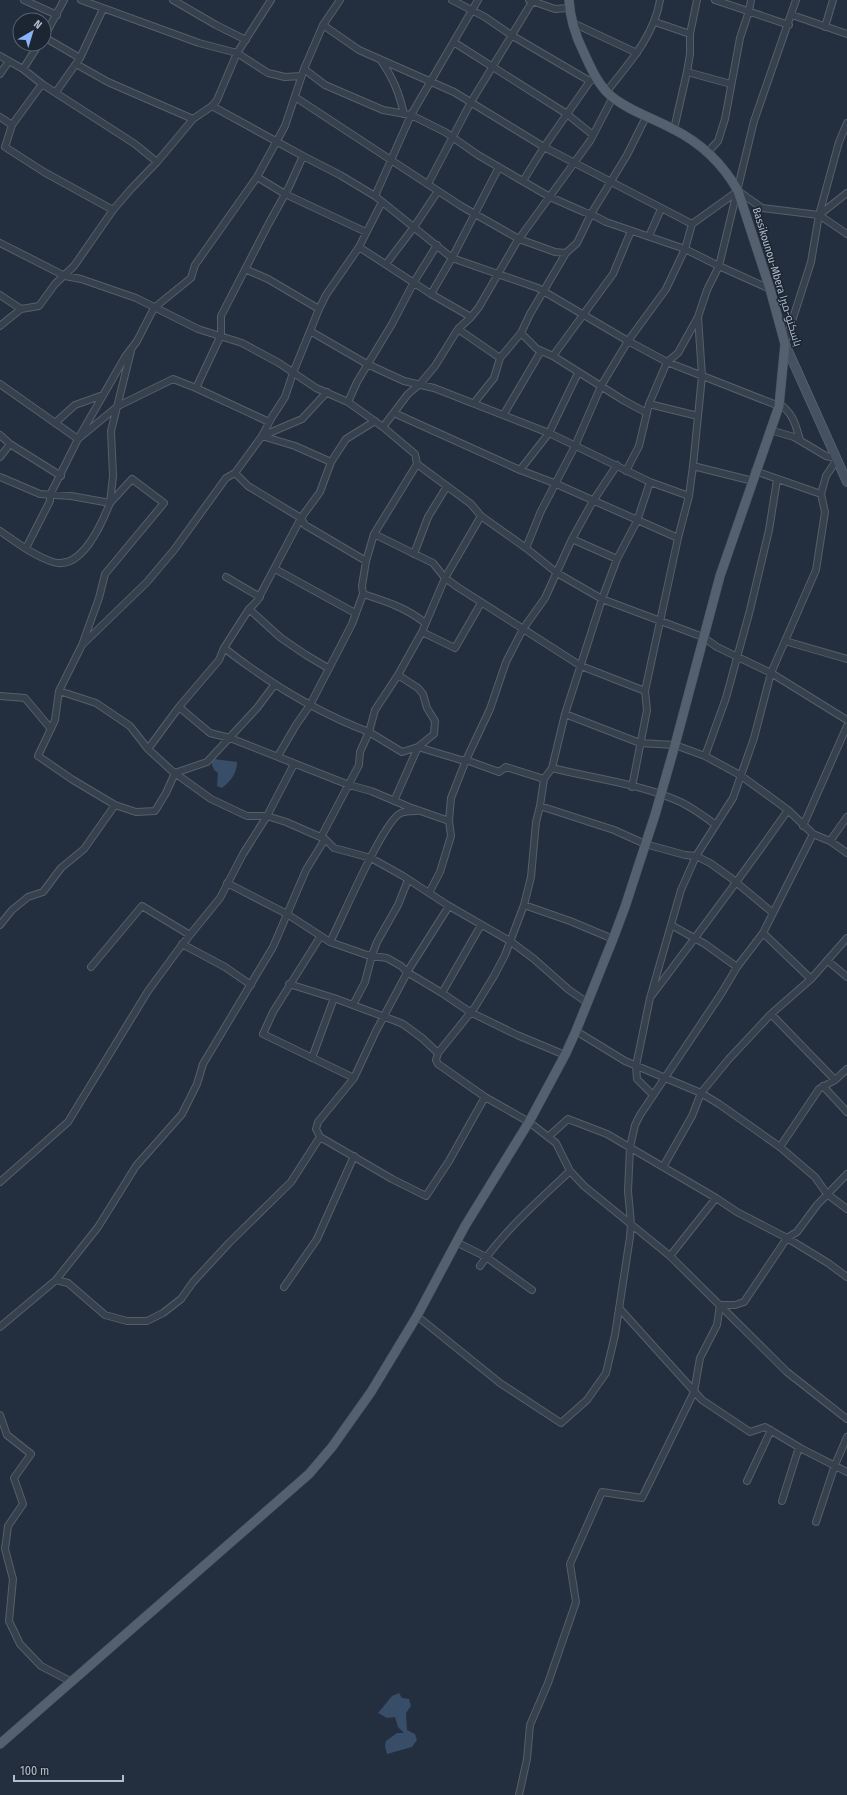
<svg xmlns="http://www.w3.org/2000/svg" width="847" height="1795" font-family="'Fira Sans Condensed',Cairo,sans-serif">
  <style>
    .water { fill: #384d68 }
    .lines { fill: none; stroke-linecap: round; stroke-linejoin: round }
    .street-casing { stroke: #555f6c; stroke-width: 8 }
    .secondary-casing { stroke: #555f6c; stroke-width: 10 }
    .primary-casing { stroke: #404a57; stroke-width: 10 }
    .street { stroke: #37414e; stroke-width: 6 }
    .secondary { stroke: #455061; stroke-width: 8 }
    .primary { stroke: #55606e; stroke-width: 9 }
    .labels { text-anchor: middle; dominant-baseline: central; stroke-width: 3; stroke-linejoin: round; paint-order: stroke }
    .street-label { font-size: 11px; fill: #b3bcc9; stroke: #1c2633 }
  </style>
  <rect width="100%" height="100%" fill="#232f3e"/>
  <path class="water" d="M214,759L237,762C237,773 231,781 222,788L217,786L218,773L214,770L211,762Z
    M399,1693L402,1698L409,1699L411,1706L406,1713L407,1730L415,1734L417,1740L412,1747L387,1754L385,1746L386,1741L397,1733H404L398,1727L395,1717L387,1718L378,1713L392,1696Z"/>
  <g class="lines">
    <defs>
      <path id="street" d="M24,0L57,15
        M81,0L199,43L237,53L268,73L285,77L301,76
        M173,0L216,25L246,40
        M452,0L485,17L511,35L581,76L590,81L597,79
        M529,0L555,9L569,8
        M715,0L789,25
        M792,15L847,34
        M655,22L690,34
        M573,23L637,53
        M323,25L359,50L454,92L544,147L692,224
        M825,27L833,0
        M44,37L80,58
        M44,37L64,0
        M455,43L567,114L593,135
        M0,56L23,69L42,84L135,144L157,162
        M382,62C394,80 399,93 404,114
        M76,64L108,82L193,119
        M23,69L39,44
        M304,69L325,85L383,110L411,115L445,132L478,155L550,197L584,212L591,214L606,222L685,249L719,266L754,121L796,0
        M687,72L731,84
        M0,74L9,61
        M42,84L12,125L5,147L44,172L113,210
        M607,91C629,63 654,36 660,0
        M56,92L80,58L103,9
        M295,97L461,206L519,239L555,252L566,253
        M0,117L12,125
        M674,129L687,72L690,54V34L697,0
        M708,152L718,141L725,119L740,38L749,11L751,0
        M303,156L340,175L375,196L452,258L538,288L628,341L667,362L779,406
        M257,177L285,194L366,232
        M523,181L544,147L590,81
        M428,184L471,102L532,2
        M375,196L411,115L478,0
        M819,215L847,193
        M649,236L661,209
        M0,243L65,276L81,279L136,298L198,329L242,343L279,363L316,388L348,402L383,427L415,454L417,464L471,504L481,516L526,548L557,573L602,599L703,637L717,647L771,673L847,720
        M359,247L431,294L471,317
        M386,264L414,227L438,191
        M245,269L268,279L319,309
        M431,294L452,258L499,167
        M0,295L21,309
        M0,326L21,309L39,306L55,284L74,266L113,210L131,189L157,162L193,119L212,106L217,100L237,53L271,0
        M458,329L500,358
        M310,331L367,364L404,381L434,388L549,433L650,482L689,496
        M521,333L537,349L553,356L623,400L647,413
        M785,343L811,262L819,215L839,142L847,123
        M553,356L613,274L631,231
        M0,384L78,439L118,406L173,379L196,388L269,422
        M196,388L221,335V316L269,223L289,187L303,156L212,106
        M348,402L357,382L392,324L414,282L437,245
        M474,403L494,378L500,358L521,333L530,314L566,253L577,243L591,214L627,155L646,117
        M779,403C794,415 795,423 800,440
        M649,404L698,416
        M394,413L520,470L554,483L678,538
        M504,414L541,351
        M55,423L75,405L103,395
        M383,427L408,394L420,384L435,366L458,329L471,317L479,307L516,243L590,141L613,97
        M770,430L794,437L826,456L835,458
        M0,435L10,444L61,476
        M262,436L302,419L327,392
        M262,436L295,446L331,462
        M0,457L10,444
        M693,466L753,481
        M520,470L549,433L578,373
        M626,471L639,446L649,404L667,362L678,353L698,317L707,290L719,266L770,289
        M755,471L821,494
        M235,473L248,486L301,518L305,525L366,561
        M0,477L40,494L71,496L110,503C102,523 82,571 53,562C34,556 16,542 0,531
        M650,482L637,521L617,559L602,599L565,714L552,768L544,779L540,806L536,822L531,877L524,905L505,955L494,976L475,1007L438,1053L436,1060L438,1064L485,1097L529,1122L556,1143L570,1171L584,1186L670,1256L787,1372L847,1419
        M481,516L445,578L422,632L398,675L375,710L369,732L402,752L418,747L461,760H466L499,772L506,767L544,779
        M374,534L433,563L445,578L459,588L581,666L645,691
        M572,539L617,559
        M26,548L50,501V495L78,439L125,357L137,341L154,308L191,278L195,265L257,177L285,126L304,69L323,25L340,0
        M526,548L541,511L575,446L601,386L628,341L666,289L685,249L692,224L738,191L762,208L819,215L847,234
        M414,554L428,517L447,486
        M275,569L355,613
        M226,577L260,597
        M363,594C385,601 407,608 425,623
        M249,609L281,638L306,655L328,668
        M422,632L455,648L481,603
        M785,641L847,659
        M83,644L147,582L174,550L226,478L235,473L262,436L272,417L285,397L293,373L319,309L326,295L359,247L382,202
        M224,648C269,683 316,712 369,732L360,752L359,765L321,837
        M59,691L96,703L130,726L148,749L172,771L211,799L247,816H267L286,822L325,839L334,848L371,858L403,876L449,906L510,941L534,959L569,990L588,1003
        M0,696L25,698L51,729
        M179,707L210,733L230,738L349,785L371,791L409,807L449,821
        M565,714L640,743L675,745L705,756L740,775L788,810L813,834L830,841L847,853
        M148,749L179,707L219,660L224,648L249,609L257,601L301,518L320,492L331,462L346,439L375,421
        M278,756L296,725L310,705L352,624L363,594L362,586L366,561L374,534L417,464
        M705,756L726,698L750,610L769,530L777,480
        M552,768C592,778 633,783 671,798C688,804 702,815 716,825
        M632,787L647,710L645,691L678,538L689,496L693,466L702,376L698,317
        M394,801L418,747L434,734L435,721L427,708L423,694L418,688L398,675
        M115,805L73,780L38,756L55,720L59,691L82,645L99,598L105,574L164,503L132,479L110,503L113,476L111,431L131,351
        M540,806L614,830L645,844L685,855L696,856L710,863L731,878L773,913
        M803,826L847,726
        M830,841L847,817
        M227,883L287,914L330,942L367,955L387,958L401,966L407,972L442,993L470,1012L517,1035L565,1055
        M429,893L440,872L451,836L449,821L451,798L466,760L490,709L506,662L523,629L545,598L572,539L593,501L617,465
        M524,905L570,921L613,939
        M0,925L12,910L28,897L43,892L61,868L84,849L115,805L136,812L155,811L166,793L175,773L207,762L257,708L275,684
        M671,925L705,944L737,967
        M763,933L811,979
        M320,937L273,1012L263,1034L354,1078
        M330,942C341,921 384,819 401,813C405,811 412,811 416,811
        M182,944L225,967L251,985
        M828,961L847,977
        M91,967L142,906L190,935
        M289,984L334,998L393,1020L403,1024L422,1038L438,1053
        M442,993L481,925
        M652,995C698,934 744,873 788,810
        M353,1005L365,982L372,955L377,942L398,905L408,880
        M771,1014L835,1080
        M576,1031L625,1061L701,1093L719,1104L780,1147L815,1177L827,1194L847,1209
        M312,1058L334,998
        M823,1086L847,1112
        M653,1095L637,1079L636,1066L650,998L671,925L681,890L696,856L733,798L754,738L771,673L816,570L825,512L821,494L826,476L836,461
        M320,1137L392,1179L426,1196L449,1161L485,1097
        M548,1137L568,1119L607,1134L716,1198L737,1212L787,1238L828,1263L847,1277
        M780,1147L819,1089L835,1080L847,1069
        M663,1167L692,1116L701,1093L728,1060L771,1014L811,979L847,938
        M0,1182L68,1122L148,991L181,946L220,898L243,854L267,816L294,764
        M456,1242L486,1257L532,1290
        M670,1256L716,1198
        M480,1266C505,1230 538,1201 570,1171
        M56,1280L68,1283L105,1315L127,1321H147L163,1313L181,1299L193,1282L229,1243L291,1182L320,1137L316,1129L318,1122L354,1078L376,1031L409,969L449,906
        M284,1287L317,1239L354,1156
        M619,1308L702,1400L750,1432L765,1427L802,1449L847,1472
        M417,1316L500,1383L561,1423L587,1400L606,1373L615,1335L630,1237L631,1224L628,1191L630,1147L635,1125L640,1115L721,994L737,967L763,933L813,834
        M0,1327L56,1280L98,1227L136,1166L182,1114L197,1084L203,1064L273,947L306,870L325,839
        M0,1415L7,1435L31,1454L14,1478L23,1504L8,1526L5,1549L13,1579L9,1621L20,1644L41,1666L70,1681
        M747,1481L771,1430
        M782,1501L799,1447
        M816,1522L835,1465L847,1437
        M519,1795L527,1759L530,1725L548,1683L576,1602L570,1564L602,1492L642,1498L694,1392L700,1358L717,1325L720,1305H735L744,1302L787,1238L797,1232L817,1205L847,1174"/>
      <path id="secondary" d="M785,344L847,482"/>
      <path id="primary" d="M0,1744L309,1474L332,1447L371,1392L417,1316L465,1226L529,1122L565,1055L576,1031L613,939L625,907L655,815L675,745L720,576L779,406L785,344L770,289L738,191C723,164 701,143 673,129C653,118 629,111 611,96C598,85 591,68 584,53C576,37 570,18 569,0"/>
    </defs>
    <use href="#street" class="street-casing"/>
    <use href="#secondary" class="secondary-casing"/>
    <use href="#primary" class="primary-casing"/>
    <use href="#street" class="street"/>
    <use href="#secondary" class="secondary"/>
    <use href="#primary" class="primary"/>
  </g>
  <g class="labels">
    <g class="street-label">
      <text transform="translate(777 277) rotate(73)">Bassikounou-Mbera باسكنو-مبرا</text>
    </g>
  </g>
  <g transform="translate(32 32) rotate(38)"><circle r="19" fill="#1c2633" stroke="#58626f"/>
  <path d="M0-3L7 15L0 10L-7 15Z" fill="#88b5fa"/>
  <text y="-6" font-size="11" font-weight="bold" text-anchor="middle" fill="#b3bcc9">N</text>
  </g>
  <path d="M14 1775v6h109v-6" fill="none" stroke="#b3bcc9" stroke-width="2"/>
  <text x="20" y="1775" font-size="12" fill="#b3bcc9" stroke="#1c2633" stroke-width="3" paint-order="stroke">100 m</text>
</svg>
